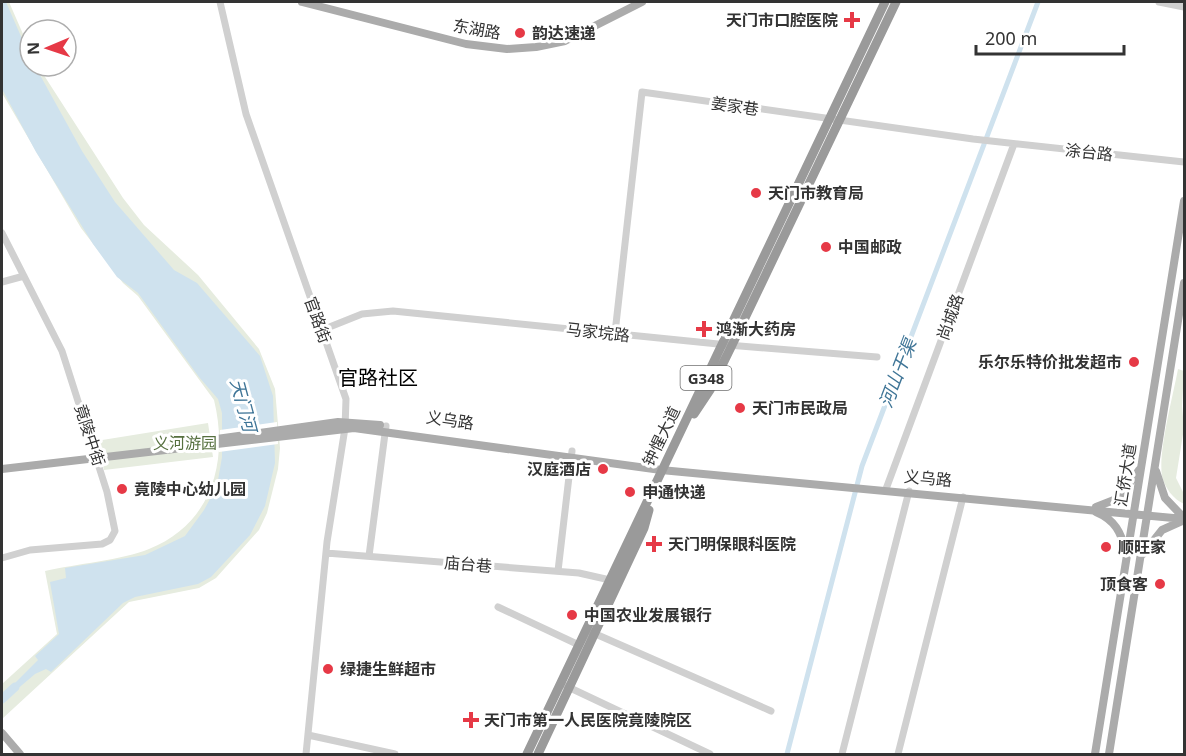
<svg xmlns="http://www.w3.org/2000/svg" width="1186" height="756" font-family="'Noto Sans','Noto Sans SC',sans-serif">
  <style>
    .green { fill: #e6ecdf }
    .water { fill: #cfe2ee }
    .pier { fill: #fff }
    .lines { fill: none; stroke-linecap: round; stroke-linejoin: round }
    .canal { stroke: #cfe2ee; stroke-width: 5 }
    .river { stroke: #cfe2ee; stroke-width: 9 }
    .minor { stroke: #d0d0d0; stroke-width: 7 }
    .major { stroke: #ababab; stroke-width: 8 }
    .highway { stroke: #9a9a9a; stroke-width: 9 }
    .poi-dot { fill: #e63946; stroke: #fff; stroke-width: 2 }
    .labels { text-anchor: middle; dominant-baseline: central; stroke-width: 6; stroke-linejoin: round; paint-order: stroke }
    .shield { fill: #fff; stroke: #707070; stroke-width: 1.5 }
    .shield-label { font-size: 15px; font-weight: bold; fill: #333 }
    .poi-label { font-size: 16px; font-weight: bold; fill: #333; stroke: #fff; text-anchor: start }
    .street-label { font-size: 16px; fill: #333; stroke: #fff }
    .park-label { font-size: 16px; fill: #56703f; stroke: #fff }
    .water-label { font-size: 18px; font-style: italic; fill: #3f7597; stroke: #fff }
    .quarter-label { font-size: 20px; fill: #000; stroke: #fff }
  </style>
  <rect width="100%" height="100%" fill="#fff"/>
  <path class="green" d="M2,2H9L30,50V66H38L123,198L144,225L198,275L259,349L275,389L280,448L278,469L267,513L259,530L216,578L199,588L129,602L2,719V684L57,634L45,571C75,564 123,560 149,549C212,524 229,461 214,400L138,296L123,283L81,228L2,93Z
    M1178,369L1184,371L1182,406L1184,428L1176,478L1184,494V504C1173,499 1165,488 1162,476C1158,452 1173,396 1178,369Z
    M208,423L213,457L104,470L96,441Z"/>
  <path class="water" d="M2,2H6L30,57V66H35L82,151L115,202L174,270L197,283L260,356L273,396L275,463L265,506L250,535L211,577L198,584L135,597L123,603L51,672L46,669L35,674L8,697L5,693L38,660L35,656L59,634L50,582L66,578L65,568L145,555L185,536L204,510L217,486L222,457V413L218,399L199,377L138,293L117,277L93,244L36,152L2,89Z"/>
  <path class="pier" d="M277,422L278,444L219,452L220,430Z"/>
  <g class="lines">
    <path class="canal" d="M787,754L862,466L1038,2"/>
    <path class="river" d="M2,699L15,687"/>
    <path class="minor" d="M220,2L246,114L346,399L345,428L327,542L306,754
      M1159,2L1184,7
      M2,233L62,351L107,492L115,531L110,540L102,544L30,550L2,558
      M2,282L24,276
      M322,330L362,314L393,311L728,345L877,357
      M615,333L642,92L973,139L1184,162
      M886,489L1014,144
      M326,553L579,573L610,580
      M369,556L386,426
      M558,571L572,451
      M498,607L579,645
      M591,632L771,711
      M566,686L710,754
      M308,735L395,754
      M842,754L909,491
      M898,754L963,497"/>
    <path class="major" d="M302,2L466,44L507,49L536,47L565,41L642,2
      M173,445L338,422L380,425
      M2,469L354,428L661,470L1184,519
      M1156,471L1165,498L1184,518
      M1096,507L1119,498L1139,470
      M1096,512C1115,520 1121,532 1126,552
      M1143,554L1162,530L1182,521
      M2,733L20,754
      M1095,754L1184,201
      M1109,754L1184,283"/>
    <path class="highway" d="M694,414L710,390L732,345L896,2
      M527,754L885,2
      M538,754L644,528L649,510"/>
  </g>
  <g class="poi-dot">
    <path d="M849 11h6v6h6v6h-6v6h-6v-6h-6v-6h6z"/>
    <circle cx="520" cy="33" r="6"/>
    <circle cx="756" cy="193" r="6"/>
    <circle cx="826" cy="247" r="6"/>
    <path d="M701 320h6v6h6v6h-6v6h-6v-6h-6v-6h6z"/>
    <circle cx="1134" cy="362" r="6"/>
    <circle cx="740" cy="408" r="6"/>
    <circle cx="603" cy="469" r="6"/>
    <circle cx="122" cy="489" r="6"/>
    <circle cx="630" cy="492" r="6"/>
    <path d="M651 535h6v6h6v6h-6v6h-6v-6h-6v-6h6z"/>
    <circle cx="1106" cy="547" r="6"/>
    <circle cx="1160" cy="584" r="6"/>
    <circle cx="572" cy="615" r="6"/>
    <circle cx="328" cy="669" r="6"/>
    <path d="M468 711h6v6h6v6h-6v6h-6v-6h-6v-6h6z"/>
  </g>
  <g class="labels">
    <rect class="shield" x="680.5" y="366" width="51" height="24" rx="4.5"/>
    <g class="shield-label">
      <text x="706" y="378">G348</text>
    </g>
    <g class="poi-label">
      <text x="838" y="20" text-anchor="end">天门市口腔医院</text>
      <text x="532" y="33">韵达速递</text>
      <text x="768" y="193">天门市教育局</text>
      <text x="838" y="247">中国邮政</text>
      <text x="716" y="329">鸿渐大药房</text>
      <text x="1122" y="362" text-anchor="end">乐尔乐特价批发超市</text>
      <text x="752" y="408">天门市民政局</text>
      <text x="591" y="469" text-anchor="end">汉庭酒店</text>
      <text x="134" y="489">竟陵中心幼儿园</text>
      <text x="642" y="492">申通快递</text>
      <text x="668" y="544">天门明保眼科医院</text>
      <text x="1118" y="547">顺旺家</text>
      <text x="1148" y="584" text-anchor="end">顶食客</text>
      <text x="584" y="615">中国农业发展银行</text>
      <text x="340" y="669">绿捷生鲜超市</text>
      <text x="484" y="720">天门市第一人民医院竟陵院区</text>
    </g>
    <g class="street-label">
      <text transform="translate(477 29) rotate(10)">东湖路</text>
      <text transform="translate(735 106) rotate(8)">姜家巷</text>
      <text transform="translate(1089 152) rotate(6)">涂台路</text>
      <text transform="translate(950 317) rotate(-70)">尚城路</text>
      <text transform="translate(318 320) rotate(70)">官路街</text>
      <text transform="translate(598 332) rotate(6)">马家垸路</text>
      <text transform="translate(450 420) rotate(8)">义乌路</text>
      <text transform="translate(90 435) rotate(72)">竟陵中街</text>
      <text transform="translate(661 436) rotate(-64)">钟惺大道</text>
      <text transform="translate(1125 475) rotate(-81)">汇侨大道</text>
      <text transform="translate(928 478) rotate(5)">义乌路</text>
      <text transform="translate(468 564) rotate(5)">庙台巷</text>
    </g>
    <g class="park-label">
      <text x="185" y="443">义河游园</text>
    </g>
    <g class="water-label">
      <text transform="translate(897 373) rotate(-69)">河山干渠</text>
      <text transform="translate(244 405) rotate(75)">天门河</text>
    </g>
    <g class="quarter-label">
      <text x="378" y="377">官路社区</text>
    </g>
  </g>
  <rect width="1186" height="756" fill="none" stroke="#333333" stroke-width="6"/>
  <g transform="translate(48 48) rotate(268)"><circle r="28" fill="#ffffff" stroke="#adadad" stroke-width="1.5"/>
  <path d="M0-4.5L10 22L0 15L-10 22Z" fill="#e63946"/>
  <text y="-9" font-size="16" font-weight="bold" text-anchor="middle" fill="#333333">N</text>
  </g>
  <path d="M976 45v9h148v-9" fill="none" stroke="#333333" stroke-width="3"/>
  <text x="985" y="45" font-size="18" fill="#333333" stroke="#ffffff" stroke-width="4.5" paint-order="stroke">200 m</text>
</svg>
